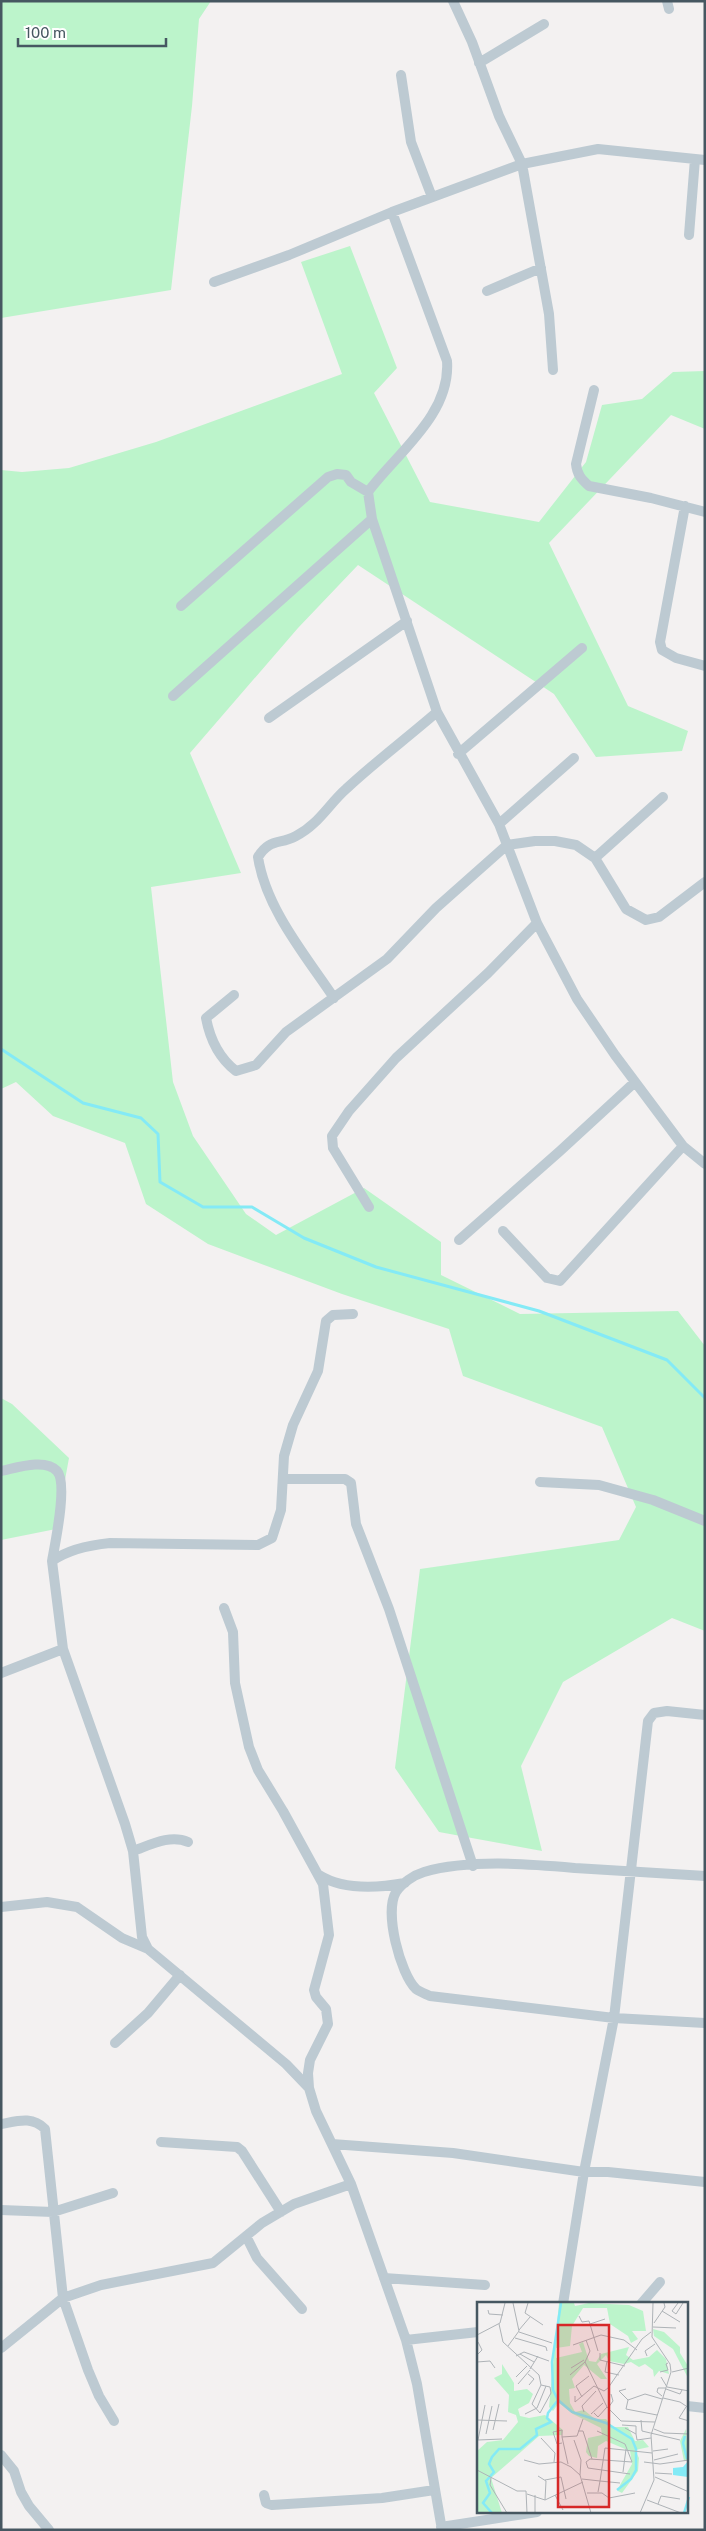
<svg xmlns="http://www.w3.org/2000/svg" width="706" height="2531" font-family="'Public Sans',sans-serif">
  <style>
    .green { fill: #bcf4cb }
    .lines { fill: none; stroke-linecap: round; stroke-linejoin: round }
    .stream { stroke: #84eaf6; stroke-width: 3 }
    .street { stroke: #bdcad2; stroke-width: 10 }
    .inset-river { fill: none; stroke: #84eaf6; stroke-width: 2.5 }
    .inset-road { fill: none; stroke: #aeb3b7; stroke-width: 1 }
    .view { fill: #d62828; fill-opacity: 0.15; stroke: #d62828; stroke-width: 2.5 }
    .inset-edge { fill: none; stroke: #465761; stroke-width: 2.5 }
  </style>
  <rect width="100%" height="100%" fill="#f3f1f1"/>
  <path class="green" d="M1,1H211L199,19L192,106L171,290L1,318Z
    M350,246L397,368L374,393L430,502L539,522L586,462L602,405L642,399L673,372L705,371V429L671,415L549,543L628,706L688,731L682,751L596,757L554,694L358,565L298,628L190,753L241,873L151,887L173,1082L193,1136L246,1214L276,1235L364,1188L441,1242V1275L520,1314L678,1311L705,1346V1631L672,1618L563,1682L521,1766L542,1851L439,1832L395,1768L420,1569L619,1540L636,1507L602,1427L463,1376L449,1329L342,1294L208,1244L146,1204L125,1143L53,1116L16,1082L1,1089V470L22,472L69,468L156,442L342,374L301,262Z
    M1,1398L12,1404L69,1458L56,1529L1,1540Z"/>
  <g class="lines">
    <path class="stream" d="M1,1049L83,1103L141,1118L158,1134L160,1182L203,1207H252L304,1238L376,1267L539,1311L667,1360L705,1398"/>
    <path class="street" d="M453,1L472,42L499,116L522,164L549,314L553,370
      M667,1L669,9
      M479,63L544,24
      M401,75L411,142L432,197
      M392,212L447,361C451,415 396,454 368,492L372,519L437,712L499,824L537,923L577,999L615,1055L683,1146L705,1164
      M689,235L695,159
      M214,282L289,255L392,212L522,164L598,149L705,160
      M487,291L541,268
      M594,390L576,464C577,474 581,479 589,486L651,498L705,512
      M685,506L660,642L662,650L676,658L705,666
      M181,606L328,477L337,474L346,475L351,482L368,492
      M173,696L372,519
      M269,718L407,621
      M458,754L582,648
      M499,824L574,758
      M595,858L663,797
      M234,995L206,1018C210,1039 219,1058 236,1071L256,1065L286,1032L387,959L436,908L507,845L535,841H555L576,845L595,858L626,909L646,920L659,917L705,882
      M334,998C306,956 266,909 258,857C270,838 279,845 296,836C318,825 329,804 346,789C375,762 407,738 437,712
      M369,1207L333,1148L332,1136L349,1111L396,1058L488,973L537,923
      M503,1231L547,1278L560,1281L683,1146
      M459,1240L560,1151L635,1082
      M1,1471C16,1468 45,1458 57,1471C68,1483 55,1544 52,1561
      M285,1479H345L351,1483L356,1524L389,1609L473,1866
      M540,1482L599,1485L653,1500L705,1521
      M224,1608L233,1632L235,1683L249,1747L258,1770L283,1811L323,1884L329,1935L314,1990L316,1997L326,2009L328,2024L310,2060L308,2073L309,2088L316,2111L351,2184L406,2340L417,2384L442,2530
      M1,1673L63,1649
      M133,1851C150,1845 170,1834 188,1842
      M319,1875C343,1890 378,1888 405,1883
      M705,1876C662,1873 619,1871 575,1868C528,1864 470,1859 424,1872C414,1875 402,1883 396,1892C384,1912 400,1973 416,1989C420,1992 426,1994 430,1996L614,2018L705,2023
      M1,1907L47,1902L77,1907L122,1938L148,1949L286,2064L309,2088
      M148,1949L142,1937L133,1851L125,1824L63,1649L52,1561C69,1549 90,1545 110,1543L258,1545L272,1538L281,1510L284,1456L293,1425L318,1371L326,1321L333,1315L353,1314
      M115,2043L148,2013L180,1975
      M1,2124C18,2121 32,2116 45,2129L63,2298L88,2370L99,2396L114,2421
      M161,2142L237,2147L242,2151L281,2212
      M332,2144L453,2153L584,2172L614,2018L648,1721L654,1713L667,1711L705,1715
      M1,2210L53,2212L113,2193
      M246,2236L257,2258L302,2309
      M384,2278L485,2285
      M563,2304L584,2172H608L705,2182
      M641,2304L660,2282
      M406,2340L478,2332
      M1,2348L63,2298L101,2285L213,2263L262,2223L294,2204L351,2184
      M687,2406L705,2408
      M1,2455L14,2471L21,2492L29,2506L49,2530
      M264,2495L266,2503L272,2505L382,2498L434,2490
      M441,2527L537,2512"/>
  </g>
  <g transform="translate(477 2302)">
    <rect width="211" height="211" fill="#f3f1f1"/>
    <path d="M82,1H97L98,4L112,1L152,3L166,9L169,29H155L161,37L154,41L151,34L133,22L130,6H106L95,24L93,44L79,46V56L105,50L102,42L106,40L112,59L119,60L124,52L152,45L149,53L156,58L172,55L180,48L189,57L192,72L182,69L177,75L176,68L168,62L162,65L154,60L147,62L132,59L129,53L120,62L130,77H124L107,63L95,77L98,86L92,87L93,101L98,110L107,108L118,117H129L136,125H151L158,139L166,138L172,145L158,148L162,156L161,169L145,191L141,189L143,183L155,162L153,149L129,139L121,144L120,156L112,154L109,150L111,136L125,133L124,126L96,112L82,101L76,109L72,105ZM176,27L187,30L203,45V51L211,64V76L196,47L177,34ZM25,62L37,81V89L50,87L56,92L52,101L41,107L43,114L52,116L68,113L86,128L85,133L62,134L14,176L25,211H0V149L10,140L26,138L41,120L39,113L31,110L32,93L17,76L25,72ZM209,127L211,158L207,159L203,139Z" fill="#bcf4cb"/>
    <path d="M211,159V175L196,173V166L206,165Z" fill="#84eaf6"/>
    <path class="inset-river" d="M81,98L95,110L129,121L155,137L159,147V168L154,177L140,188M208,134L206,141L210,157M15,211L6,201L13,191L9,179L17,170L12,162L15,155L22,147H43L60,133L59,127L74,120L70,116L71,111L81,98L76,88L75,60L84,1M207,211L212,195"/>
    <path class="inset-road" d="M51,1L48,11L66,23M201,1L195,9L199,12L206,1M11,8L12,12L26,13M185,9L203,20M102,14L105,20L112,19L121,49M177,21L188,5L187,1M22,22L26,40L62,73L64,83L55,102L63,111L74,91L73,85L64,83M113,22L128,17M176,25L199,26M42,28L53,15M42,30L75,41M0,33L23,21L28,1M38,36L69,45L70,49M109,38L113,49L108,60L130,105L144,119L178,120M96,43L124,33L147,38L160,48M31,44L42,29L36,1M123,51V58L148,64M43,52L57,60M0,53L5,48L1,40M39,54L47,50L72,59M170,54L168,49L178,42M130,59L128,70L142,73M0,60L13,59L18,66M94,66L107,58M53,67L61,54M183,70L191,68L189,62L191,61M195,70L212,66M51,72L57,77L52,83M93,73L108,60M39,75L50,64M184,75L190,85L212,89M41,82L53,68M117,84L127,89L131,86L165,37L174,30M149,87L142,89L151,98M189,87L203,92L205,88M98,94V100L117,84M185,94L180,90L181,86H189M105,95L99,84L112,74M186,96L203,100L212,106M151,98L149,107L180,113M151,98L168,92L185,97M209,105L202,116L212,119M131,106L136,99L134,92M107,110L105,104L119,89M117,111L121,115L130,105M48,112L60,106L69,84M114,112L126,101M0,118L30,119M164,118L165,129L203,138M145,123L159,124V132M148,126L159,132L160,138L174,136M177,127L187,131L212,132M16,128L22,102M101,129H106L115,157M120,129L148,142L155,160L113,157L109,160L111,166L153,172M9,132L15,104M85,135V128L76,130L80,142L85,141M64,136L78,151L77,160M1,138L8,103M1,138L25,137M97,138L104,158L103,173M176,149L191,147M47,158L62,162L84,160L94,165L103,173L114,211M177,158L201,152M167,160L183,162L212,158M91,162L85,135L100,134L106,117M0,168L40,189H49L50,211M146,170L149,147M178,171L195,172M61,174L69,179L68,198M178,175L212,190M14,176L13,183L30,211M105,177L123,179L128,146L175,151M68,178L84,175L89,197M121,190L123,179L143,181M110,191H125L132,196L158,191M50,192L68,198M58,193V211M78,193L86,208M68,198L106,180M170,198L204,211M181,202L184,194L203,197M163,211L177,178L174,133L194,70L193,62L175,35L176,1"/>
    <path class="view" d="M81,23H132V205H81Z"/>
    <rect width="211" height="211" class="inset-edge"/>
  </g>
  <rect width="706" height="2531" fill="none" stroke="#465761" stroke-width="5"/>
  <path d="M18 38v8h148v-8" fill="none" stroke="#465761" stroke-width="2.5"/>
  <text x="25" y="38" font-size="15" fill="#465761" stroke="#ffffff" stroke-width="4" paint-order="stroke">100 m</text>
</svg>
